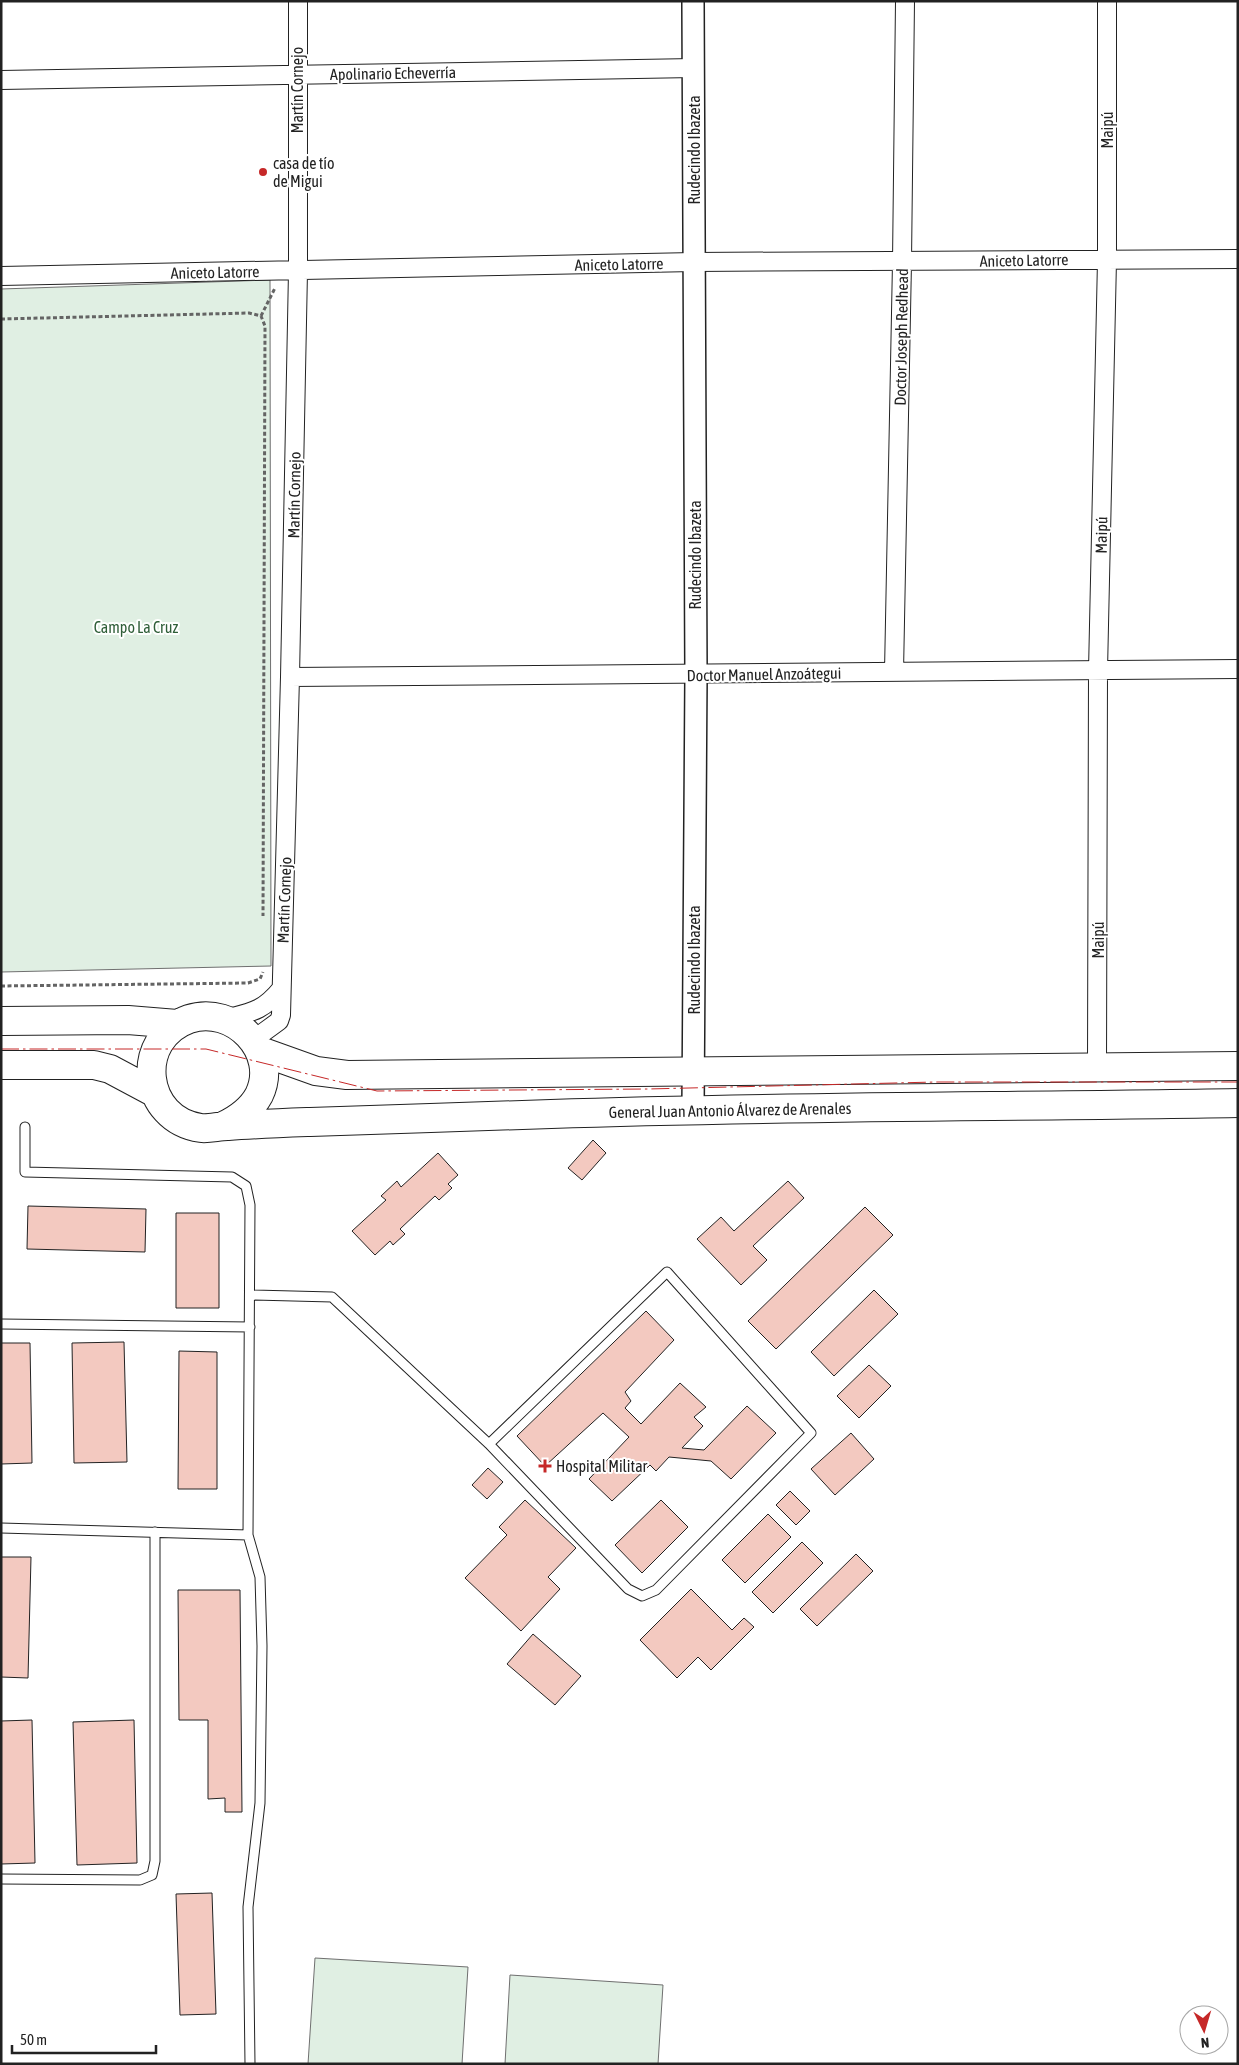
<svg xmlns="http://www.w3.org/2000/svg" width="1239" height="2065" font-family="'Asap Condensed',sans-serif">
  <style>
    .green { fill: #e0efe3; stroke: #6f6f6f }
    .building { fill: #f3c9c0; stroke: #222 }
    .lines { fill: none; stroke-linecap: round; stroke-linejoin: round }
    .service-casing { stroke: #222; stroke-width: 11 }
    .minor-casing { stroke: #222; stroke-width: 20 }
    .tertiary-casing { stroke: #222; stroke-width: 24 }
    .primary-casing { stroke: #222; stroke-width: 30 }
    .path { stroke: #646464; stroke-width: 3; stroke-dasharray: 4 2.5; stroke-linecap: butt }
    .service { stroke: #fff; stroke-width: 9 }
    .minor { stroke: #fff; stroke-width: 18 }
    .tertiary { stroke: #fff; stroke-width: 21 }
    .primary { stroke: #fff; stroke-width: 28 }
    .power { stroke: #c62828; stroke-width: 1; stroke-dasharray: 18 4 2.5 4; stroke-linecap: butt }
    .poi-dot { fill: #c62828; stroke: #fff; stroke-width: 2 }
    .labels { text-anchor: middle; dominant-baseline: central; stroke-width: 4; stroke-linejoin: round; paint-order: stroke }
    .street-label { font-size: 16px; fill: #222; stroke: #fff }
    .poi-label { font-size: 16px; fill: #222; stroke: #fff; text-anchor: start }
    .park-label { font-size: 16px; fill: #2f5e38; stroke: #fff }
  </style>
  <rect width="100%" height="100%" fill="#fff"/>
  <path class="green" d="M270,280L271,966L1,972V289Z
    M315,1958L468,1967L462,2064H308Z
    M510,1975L663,1985L658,2064H505Z"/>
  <path class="building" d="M593,1140L606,1153L582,1180L568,1168Z
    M438,1153L458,1175L448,1184L452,1188L439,1200L435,1196L400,1229L405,1234L393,1245L390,1241L375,1255L352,1231L386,1200L381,1196L397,1181L401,1187Z
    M788,1181L804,1198L753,1246L767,1260L741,1285L697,1239L721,1217L734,1231Z
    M28,1206L146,1209L145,1252L27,1249Z
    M865,1207L893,1235L776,1349L748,1321Z
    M176,1213H219V1308H176Z
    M874,1290L898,1314L834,1376L811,1352Z
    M646,1311L674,1340L625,1392L631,1401L625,1408L641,1424L680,1383L706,1407L694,1417L703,1426L682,1448L704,1450L747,1406L776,1433L731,1479L711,1461L669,1457L656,1471L650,1465L612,1501L589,1479L629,1437L603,1413L545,1466L517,1436Z
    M124,1342L127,1462L74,1463L72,1343Z
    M1,1343H30L32,1463L1,1464Z
    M179,1351L217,1352V1489H178Z
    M869,1365L891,1386L859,1418L837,1396Z
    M851,1433L874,1459L835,1495L811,1469Z
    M488,1468L503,1482L487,1499L472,1485Z
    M790,1491L810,1511L796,1525L776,1505Z
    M525,1500L576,1548L548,1577L560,1589L521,1631L465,1578L507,1535L499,1527Z
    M661,1500L688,1527L642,1573L615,1545Z
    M768,1514L791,1537L745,1583L722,1560Z
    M802,1542L823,1563L773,1613L752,1592Z
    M856,1554L873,1571L817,1626L800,1609Z
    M1,1557H31L28,1678L1,1677Z
    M691,1589L732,1630L744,1618L754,1627L711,1670L698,1657L677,1678L640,1640Z
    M178,1590H240L242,1812H225V1798L208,1799V1720H179Z
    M533,1634L581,1676L555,1705L507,1664Z
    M32,1720L35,1863L1,1864V1721Z
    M134,1720L137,1863L77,1865L73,1722Z
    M212,1893L216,2014L180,2015L176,1894Z"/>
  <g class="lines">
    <defs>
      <path id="service" d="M667,1272L811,1433L656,1590L642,1596L628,1589L489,1444Z
        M250,1295L332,1297L489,1444
        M1,1324L250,1327
        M1,1528L248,1535L250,1205L246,1186L232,1177L25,1172V1127
        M248,1535L260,1577L262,1646L260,1803L248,1907L250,2064
        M1,1879L140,1880L152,1875L155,1861V1532"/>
      <path id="minor" d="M1,80L694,68
        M1,276L694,262L1238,259
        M894,672L902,262L905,1
        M290,677L1238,669
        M225,1019C252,1012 263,1011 281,989
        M253,1040L279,1021L281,1015L290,677L298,271V1
        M1097,1068L1098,671L1107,260V1"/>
      <path id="tertiary" d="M693,1109L696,675L693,1"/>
      <path id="primary" d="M1,1021L128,1020L177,1024
        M260,1051L316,1071L347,1075L1238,1066
        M1,1065H94L110,1069L155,1093
        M223,1126C238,1119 251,1110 259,1095C280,1052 233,1004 189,1019C133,1039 142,1120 201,1128C209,1129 219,1126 228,1126C255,1124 283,1123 310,1122C390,1119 471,1117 551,1114C780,1106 1009,1107 1238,1103"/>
    </defs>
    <use href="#service" class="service-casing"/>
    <use href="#minor" class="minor-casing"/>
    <use href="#tertiary" class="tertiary-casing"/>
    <use href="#primary" class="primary-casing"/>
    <path class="path" d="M261,316L275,288
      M1,319L249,313L261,316L265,326L263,916
      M1,986L248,983L260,979L263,972"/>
    <use href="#service" class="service"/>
    <use href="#minor" class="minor"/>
    <use href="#tertiary" class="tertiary"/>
    <use href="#primary" class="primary"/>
    <path class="power" d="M1,1049H206L377,1091L648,1089L936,1082H1238"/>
  </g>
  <g class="poi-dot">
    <circle cx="263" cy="172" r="5"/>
    <path d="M542.5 1458.5h5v5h5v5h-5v5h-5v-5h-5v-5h5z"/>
  </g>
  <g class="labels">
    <g class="street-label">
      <text transform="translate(393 73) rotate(-1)">Apolinario Echeverría</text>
      <text transform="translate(297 90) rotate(-90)">Martín Cornejo</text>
      <text transform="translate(1107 130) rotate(-90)">Maipú</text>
      <text transform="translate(694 150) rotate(-90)">Rudecindo Ibazeta</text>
      <text transform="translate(1024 260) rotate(-1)">Aniceto Latorre</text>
      <text transform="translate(619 264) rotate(-1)">Aniceto Latorre</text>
      <text transform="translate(215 272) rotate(-1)">Aniceto Latorre</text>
      <text transform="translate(901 337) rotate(-89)">Doctor Joseph Redhead</text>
      <text transform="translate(294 495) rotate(-89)">Martín Cornejo</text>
      <text transform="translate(1101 535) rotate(-89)">Maipú</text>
      <text transform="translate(695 555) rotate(-90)">Rudecindo Ibazeta</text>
      <text transform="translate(764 674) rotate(-1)">Doctor Manuel Anzoátegui</text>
      <text transform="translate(284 900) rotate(-88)">Martín Cornejo</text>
      <text transform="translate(1098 940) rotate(-90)">Maipú</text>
      <text transform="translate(694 960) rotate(-90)">Rudecindo Ibazeta</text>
      <text transform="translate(730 1110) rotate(-1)">General Juan Antonio Álvarez de Arenales</text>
    </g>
    <g class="poi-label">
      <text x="273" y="163">casa de tío<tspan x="273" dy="18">de Migui</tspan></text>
      <text x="556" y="1466">Hospital Militar</text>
    </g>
    <g class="park-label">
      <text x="136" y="627">Campo La Cruz</text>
    </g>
  </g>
  <rect width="1239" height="2065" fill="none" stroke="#222222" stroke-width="5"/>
  <g transform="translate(1204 2030) rotate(175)"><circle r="24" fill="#ffffff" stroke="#a7a7a7"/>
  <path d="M0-4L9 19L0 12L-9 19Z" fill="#c62828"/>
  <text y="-8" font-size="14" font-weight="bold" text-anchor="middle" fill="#222222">N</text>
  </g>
  <path d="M12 2045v8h144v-8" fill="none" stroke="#222222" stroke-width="2.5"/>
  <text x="20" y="2045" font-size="15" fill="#222222" stroke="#ffffff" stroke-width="4" paint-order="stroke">50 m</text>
</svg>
